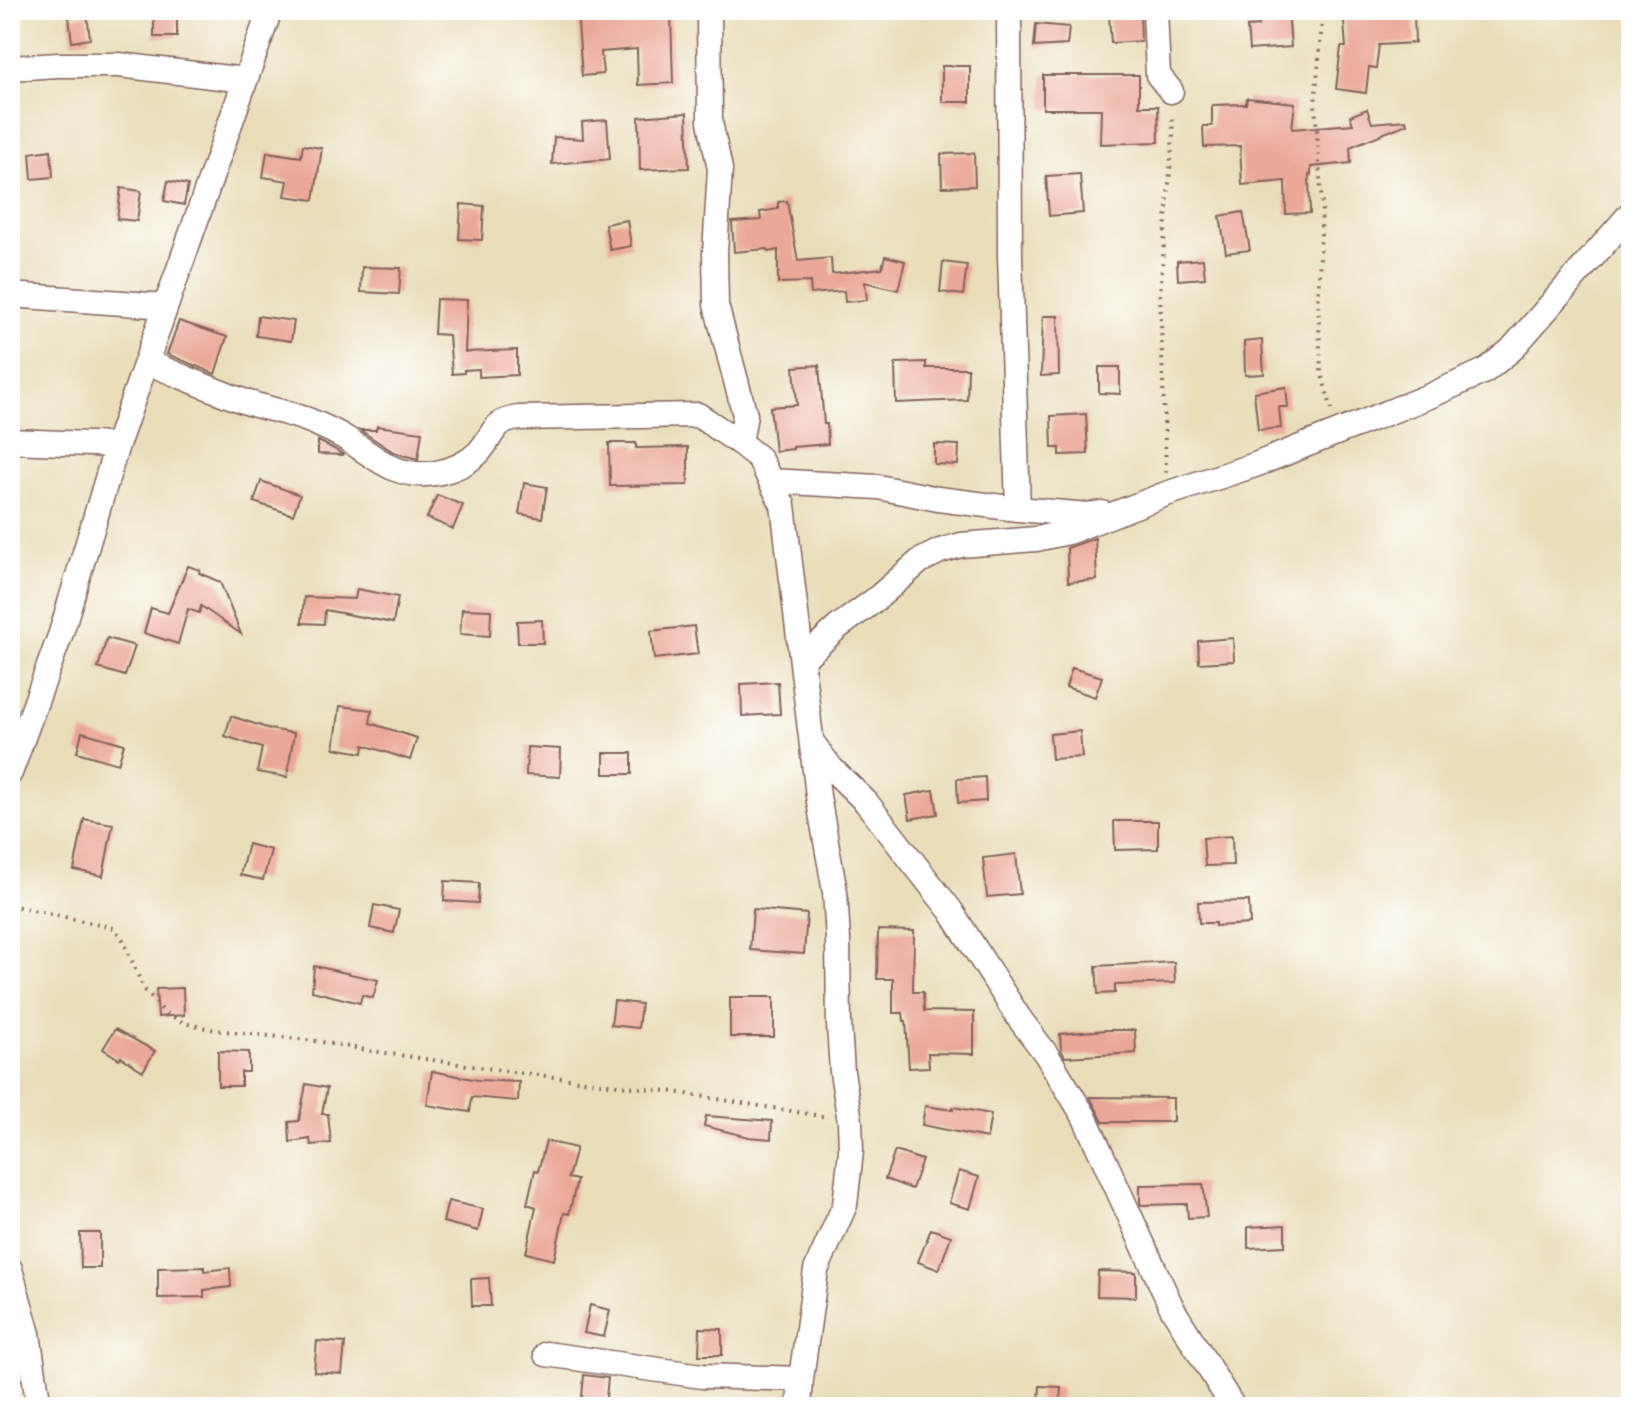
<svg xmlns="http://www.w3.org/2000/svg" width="1641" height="1417" font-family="Kalam,sans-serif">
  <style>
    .building { fill: #eba797 }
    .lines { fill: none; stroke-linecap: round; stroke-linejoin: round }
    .street-casing { stroke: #82625d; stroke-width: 27 }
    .path { stroke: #82625d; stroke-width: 4; stroke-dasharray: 2 6; stroke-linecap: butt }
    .street { stroke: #fff; stroke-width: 24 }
  </style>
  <rect width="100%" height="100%" fill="#fff"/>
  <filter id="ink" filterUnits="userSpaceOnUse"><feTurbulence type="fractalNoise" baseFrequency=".0125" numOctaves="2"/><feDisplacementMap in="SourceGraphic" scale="16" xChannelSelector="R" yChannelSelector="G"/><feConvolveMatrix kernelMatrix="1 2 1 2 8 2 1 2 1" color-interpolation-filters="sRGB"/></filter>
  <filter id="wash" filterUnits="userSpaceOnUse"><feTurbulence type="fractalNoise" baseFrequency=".006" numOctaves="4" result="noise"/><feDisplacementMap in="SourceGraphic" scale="32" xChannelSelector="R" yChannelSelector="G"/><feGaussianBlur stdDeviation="1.8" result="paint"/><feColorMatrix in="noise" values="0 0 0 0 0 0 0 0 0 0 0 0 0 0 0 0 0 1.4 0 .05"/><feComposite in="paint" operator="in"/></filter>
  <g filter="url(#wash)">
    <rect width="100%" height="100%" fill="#e9deb9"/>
    <g id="blocks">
      <path class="building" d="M577,10H609L610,16L671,15L673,83L638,85L637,49L601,52L603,74L582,76Z
        M1256,10H1288L1291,47L1249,50L1247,27L1258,26Z
        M1343,10H1377L1378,17L1414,15L1415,43L1379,45L1376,68L1369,67L1366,93L1336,89L1341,47H1346Z
        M154,11H177V37H154Z
        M1140,13L1141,41L1111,43L1109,15Z
        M87,14L90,39L72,42L69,17Z
        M1036,24L1069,27L1067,45L1034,47Z
        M942,66H970V102H942Z
        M1043,75H1139V106H1158L1159,142L1100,144L1101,109H1043Z
        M1247,98L1295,103L1292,129L1353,124L1350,116L1367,109L1372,123L1406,120L1407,124L1350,147L1351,163L1311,167V175H1309L1310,213L1286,214L1285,181L1242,185L1240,146L1204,147L1203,126H1212V105L1246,104Z
        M687,113L689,168L640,170L639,117Z
        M607,120L610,159L552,164L554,137L583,139L582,122Z
        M303,145L322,148L314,200L285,196L288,181L263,177L267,152L301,157Z
        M51,150L53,177L32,179L30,153Z
        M974,153L975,186L942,187L941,154Z
        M1080,174L1083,213L1049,216L1046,176Z
        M168,181L188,185L184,205L164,201Z
        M121,188L141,191L137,221L117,219Z
        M787,201L798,261L831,258L832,274L882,268L885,256L905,261L898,290L865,282L867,300L845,302L844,291L811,294L810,282L778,283V250L768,252L767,249L734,252L732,222L761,220L760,212L778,209V202Z
        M461,204L484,206L482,240L459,239Z
        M1243,212L1250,250L1226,253L1220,216Z
        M627,220L631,246L610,250L605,224Z
        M1203,259L1205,278L1178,280L1177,261Z
        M943,262L967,265L963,295L940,292Z
        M362,267L401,268L399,294L361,292Z
        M436,299L467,300L465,352L517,350V375L479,377V369L464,370V373L452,374L449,335L434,334Z
        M258,316L294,321L291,341L256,336Z
        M1043,316H1058L1059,375L1041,376Z
        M179,321L227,337L215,374L167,354Z
        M1262,340L1264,374L1245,375L1244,342Z
        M926,362V368H968L967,400L896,403L895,363Z
        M819,365L824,424H827L828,444L793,447V449L775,451L770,407L797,405L794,367Z
        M1099,367H1120V394L1099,393Z
        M1286,387L1288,407H1279L1281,428L1258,430L1254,392Z
        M1086,414L1088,454L1060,455V448H1052L1051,416Z
        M377,426L422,432L418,459L402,455L392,451L360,430H376Z
        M318,441L334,449L344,455L318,454Z
        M609,443H636V448L688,447V485L610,486Z
        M934,444L959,445L958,465L934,464Z
        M261,481L300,495L293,515L254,502Z
        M524,483L547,487L542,518L519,514Z
        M437,495L463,505L453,529L427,518Z
        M1095,538L1097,580L1068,582L1067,548Z
        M188,566L200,570L199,573L220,582L241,634L201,606L199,613L188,609L178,644L144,633L151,608L168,613Z
        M357,589L398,597L393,623L325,610L324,624L302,623L304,597L355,599Z
        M462,609L491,610L490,636L460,634Z
        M542,620L543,643H518L517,621Z
        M694,626L698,654L654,659L651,631Z
        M107,638L135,646L125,676L98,668Z
        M1233,638L1234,661L1199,663L1198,641Z
        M1072,668L1102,677L1095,697L1066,687Z
        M778,682L780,714L742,716L741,684Z
        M340,706L372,710L370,723L417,738L410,760L364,745L363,753L334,748Z
        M231,716L270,729L294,733L287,777L257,772L262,748L225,736Z
        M1080,731L1082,757L1052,759L1050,734Z
        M82,732L124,744L118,764L77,752Z
        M527,747L561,749L560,777L526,775Z
        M604,753H632V774H604Z
        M985,777L986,801L958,803L957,779Z
        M934,790L938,814L910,819L906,795Z
        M84,819L113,824L103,876L74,870Z
        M1114,821H1158V849L1115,850Z
        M1232,836L1233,865L1205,866L1203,838Z
        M248,844L271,850L263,880L240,875Z
        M1016,854L1020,894L987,897L983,858Z
        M445,881L479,883L478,903L444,901Z
        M1249,901L1250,924L1215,926V923H1199L1198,902Z
        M374,905L399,910L394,933L370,928Z
        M753,909L807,914L804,954L750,950Z
        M878,930L914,931L913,992H923L924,1011L974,1012V1054L928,1053L929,1067L909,1068L906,1021H904L903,1013H893V979H877Z
        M1174,962L1175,983L1115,985V993L1098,994L1096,966Z
        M314,966L378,980L373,998L362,995L360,1003L312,991Z
        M183,988L184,1015L158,1017L156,989Z
        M730,997H774V1037H730Z
        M614,1001L641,1004L638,1028L611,1025Z
        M115,1029L155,1051L143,1071L121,1057L119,1059L103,1049Z
        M1106,1030H1135L1136,1053L1065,1057L1061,1050L1060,1034Z
        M218,1051L249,1052V1072H241V1086H218Z
        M432,1071L478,1080L519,1082L518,1101L472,1097L470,1112L427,1105Z
        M306,1084L327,1088L322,1114H328L331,1143L311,1145L310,1139L290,1142L289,1122L299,1121Z
        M1090,1097L1173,1098V1122H1103Z
        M925,1106L953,1110V1107L991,1114L987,1138L922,1125Z
        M706,1116L772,1121L771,1139L749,1137L704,1126Z
        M546,1141L576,1148L568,1178L577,1180L569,1214L564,1213L554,1260L526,1253L536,1207L527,1204L535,1170L538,1171Z
        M895,1151L922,1160L912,1189L885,1179Z
        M959,1171L979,1177L970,1209L949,1203Z
        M1203,1184L1207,1217L1188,1218L1187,1204L1141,1205L1140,1202V1185Z
        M448,1201L483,1209L478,1231L443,1222Z
        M1285,1225V1246L1248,1248V1227Z
        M931,1229L951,1236L939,1270L918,1262Z
        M80,1233H100V1268H81Z
        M204,1267V1271L230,1268L231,1287L204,1290V1297L158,1298V1268Z
        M1098,1271L1136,1272V1297L1097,1296Z
        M489,1278L491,1306H472L471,1279Z
        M590,1305L610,1310L604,1337L584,1333Z
        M700,1328L722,1329V1355H699Z
        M317,1341L345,1343L342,1374L314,1372Z
        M584,1375L608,1378L605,1407H581Z
        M1040,1386L1061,1387L1060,1407H1039Z"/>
    </g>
  </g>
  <g filter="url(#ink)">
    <use href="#blocks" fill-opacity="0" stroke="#82625d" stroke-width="2"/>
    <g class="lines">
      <defs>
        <path id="street" d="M709,10L710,122L720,169L715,253L716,305L745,415L740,443L759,458L783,505L818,796L835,892L838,940L839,1025L842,1072L850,1121L851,1151L845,1205L816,1270L801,1379L799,1407
          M1009,10L1010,255L1018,509
          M1155,10L1158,75L1171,91
          M10,68L58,65H119L245,80
          M10,295L166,306
          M146,362C180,375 214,391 249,403C269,409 289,413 308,420C320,425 331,430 342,436C374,455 394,480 436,473C452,470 468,463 479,452C496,433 490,422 519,418L698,415L740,443
          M10,441L117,445
          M771,481L878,487L938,499L1018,509L1088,515L1102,513
          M803,659L838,627L875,600L920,561L940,551L961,545L1036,539L1068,532L1166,494L1255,465L1432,395L1485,371L1511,350L1631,213
          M814,745L831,768L866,802L951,911L1019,1018L1046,1054L1084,1116L1172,1308L1233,1407
          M10,773L61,633L117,445L270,10
          M10,1269L28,1334L39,1407
          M546,1354L702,1376L801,1379"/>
      </defs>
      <use href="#street" class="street-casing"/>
      <path class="path" d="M1323,10L1315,104L1322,206L1318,302L1321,372L1332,410
        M1166,472L1160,294L1173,135L1172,113
        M10,905L114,928L123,940L144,989L164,1012L184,1023L215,1030L316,1041L372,1051L513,1072L675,1092L827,1117"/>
      <use href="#street" class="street"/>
    </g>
  </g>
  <rect width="1641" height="1417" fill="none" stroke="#fff" stroke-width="40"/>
</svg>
